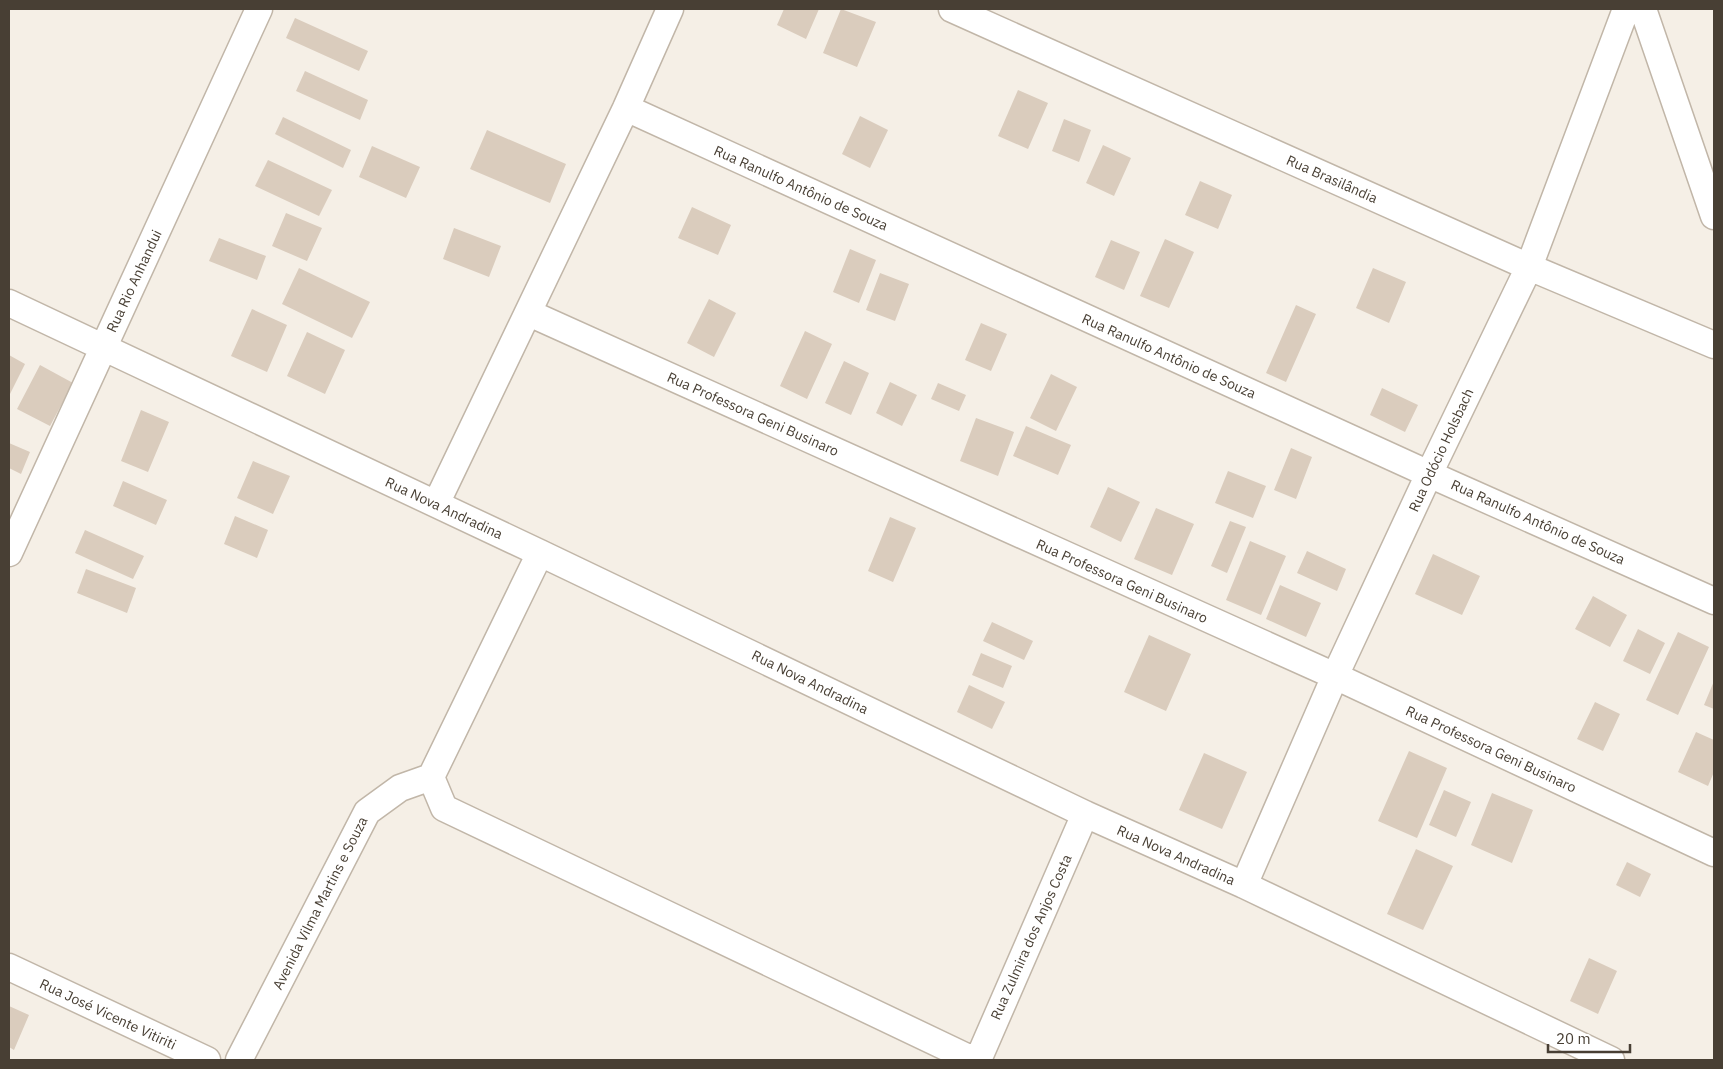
<svg xmlns="http://www.w3.org/2000/svg" width="1723" height="1069" font-family="'IBM Plex Sans',sans-serif">
  <style>
    .building { fill: #daccbd }
    .lines { fill: none; stroke-linecap: round; stroke-linejoin: round }
    .minor-casing { stroke: #c1b6a8; stroke-width: 29 }
    .minor { stroke: #fff; stroke-width: 26 }
    .labels { text-anchor: middle; dominant-baseline: central; stroke-width: 4; stroke-linejoin: round; paint-order: stroke }
    .street-label { font-size: 14px; fill: #483f34; stroke: #fff }
  </style>
  <rect width="100%" height="100%" fill="#f5efe6"/>
  <path class="building" d="M784,9H819L806,39L777,25Z
    M841,9L876,22L857,67L823,53Z
    M295,18L368,51L359,71L286,38Z
    M305,71L368,100L360,120L296,91Z
    M1018,90L1048,103L1028,149L998,136Z
    M860,116L888,130L870,168L842,154Z
    M283,117L351,150L343,168L275,134Z
    M1064,119L1091,130L1079,162L1052,151Z
    M487,130L566,164L550,203L470,169Z
    M1103,145L1131,158L1114,196L1086,183Z
    M372,146L420,167L406,198L359,177Z
    M268,160L332,190L319,216L255,186Z
    M1200,181L1232,195L1218,229L1185,215Z
    M692,207L731,225L718,255L678,238Z
    M286,213L322,228L307,261L272,246Z
    M454,228L501,246L489,277L443,259Z
    M219,238L266,256L257,280L209,261Z
    M1165,239L1194,252L1169,308L1140,296Z
    M1111,240L1140,252L1124,290L1095,277Z
    M850,249L876,260L859,303L833,292Z
    M299,268L370,302L352,338L282,304Z
    M1373,268L1406,282L1389,323L1356,308Z
    M880,273L909,284L895,321L866,310Z
    M709,299L736,313L714,357L687,343Z
    M1296,305L1316,314L1286,382L1266,373Z
    M252,309L287,325L267,372L231,356Z
    M981,323L1007,334L991,371L965,360Z
    M805,331L832,344L807,399L780,386Z
    M307,332L345,350L325,394L287,376Z
    M9,355L25,364L9,396Z
    M844,361L869,373L851,415L825,403Z
    M40,365L73,383L50,426L17,409Z
    M1051,374L1077,387L1056,431L1030,418Z
    M890,382L917,395L902,426L876,413Z
    M938,383L966,395L959,411L931,399Z
    M1382,388L1418,405L1405,432L1370,415Z
    M141,410L169,422L148,472L121,461Z
    M976,418L1014,432L998,476L960,461Z
    M1026,426L1071,445L1058,475L1013,456Z
    M9,443L30,452L21,474L9,468Z
    M1291,448L1312,457L1296,499L1274,490Z
    M253,461L290,476L273,514L237,498Z
    M1228,471L1266,486L1253,518L1215,503Z
    M123,481L167,500L156,525L113,506Z
    M1108,487L1140,502L1121,542L1090,527Z
    M1156,508L1194,524L1172,575L1134,559Z
    M235,516L268,530L257,558L224,544Z
    M890,517L916,528L893,582L868,571Z
    M1230,521L1246,527L1227,573L1211,566Z
    M85,530L144,556L133,579L75,553Z
    M1250,541L1286,556L1261,615L1226,600Z
    M1307,551L1346,569L1337,591L1297,573Z
    M1433,554L1480,576L1462,615L1415,594Z
    M86,569L136,588L127,613L77,593Z
    M1280,585L1321,603L1306,637L1266,619Z
    M1593,596L1627,615L1610,647L1575,629Z
    M992,622L1033,641L1024,660L983,641Z
    M1638,629L1665,643L1650,674L1623,661Z
    M1678,632L1709,647L1678,715L1646,700Z
    M1149,635L1191,654L1166,711L1124,692Z
    M981,653L1012,666L1003,688L972,675Z
    M1714,681V709L1704,705Z
    M969,685L1005,702L992,729L957,712Z
    M1595,702L1620,714L1603,751L1577,739Z
    M1696,732L1714,740V772L1708,786L1678,772Z
    M1409,751L1447,768L1417,838L1378,821Z
    M1204,753L1247,772L1222,829L1179,810Z
    M1444,790L1471,802L1456,837L1429,825Z
    M1492,793L1533,810L1512,863L1471,845Z
    M1416,849L1453,866L1423,930L1387,914Z
    M1627,862L1651,874L1640,897L1616,885Z
    M1589,958L1617,971L1598,1014L1570,1001Z
    M9,1006L29,1015L14,1050L9,1047Z"/>
  <g class="lines">
    <defs>
      <path id="minor" d="M952,9L1529,267L1714,345
        M1643,9L1714,216
        M626,108L1429,474L1714,601
        M9,303L540,553L1085,814L1244,885L1611,1060
        M529,313L1335,676L1714,853
        M436,504L626,108L670,9
        M9,553L259,9
        M540,553L431,777L444,808L973,1060
        M1244,885L1335,676L1429,474L1529,267L1626,9
        M9,967L207,1060
        M239,1060L367,812L400,788L431,777
        M978,1060L1085,814"/>
    </defs>
    <use href="#minor" class="minor-casing"/>
    <use href="#minor" class="minor"/>
  </g>
  <g class="labels">
    <g class="street-label">
      <text transform="translate(1332 179) rotate(24)">Rua Brasilândia</text>
      <text transform="translate(801 188) rotate(24)">Rua Ranulfo Antônio de Souza</text>
      <text transform="translate(134 281) rotate(-65)">Rua Rio Anhandui</text>
      <text transform="translate(1169 356) rotate(24)">Rua Ranulfo Antônio de Souza</text>
      <text transform="translate(753 414) rotate(24)">Rua Professora Geni Businaro</text>
      <text transform="translate(1441 450) rotate(-65)">Rua Odócio Holsbach</text>
      <text transform="translate(444 508) rotate(25)">Rua Nova Andradina</text>
      <text transform="translate(1538 522) rotate(24)">Rua Ranulfo Antônio de Souza</text>
      <text transform="translate(1122 581) rotate(24)">Rua Professora Geni Businaro</text>
      <text transform="translate(810 682) rotate(26)">Rua Nova Andradina</text>
      <text transform="translate(1491 749) rotate(25)">Rua Professora Geni Businaro</text>
      <text transform="translate(1176 855) rotate(24)">Rua Nova Andradina</text>
      <text transform="translate(320 903) rotate(-63)">Avenida Vilma Martins e Souza</text>
      <text transform="translate(1031 937) rotate(-66)">Rua Zulmira dos Anjos Costa</text>
      <text transform="translate(108 1014) rotate(25)">Rua José Vicente Vitiriti</text>
    </g>
  </g>
  <rect width="1723" height="1069" fill="none" stroke="#483f34" stroke-width="20"/>
  <path d="M1548 1044v8h82v-8" fill="none" stroke="#483f34" stroke-width="2.5"/>
  <text x="1556" y="1044" font-size="15" fill="#483f34" stroke="#ffffff" stroke-width="4" paint-order="stroke">20 m</text>
</svg>
